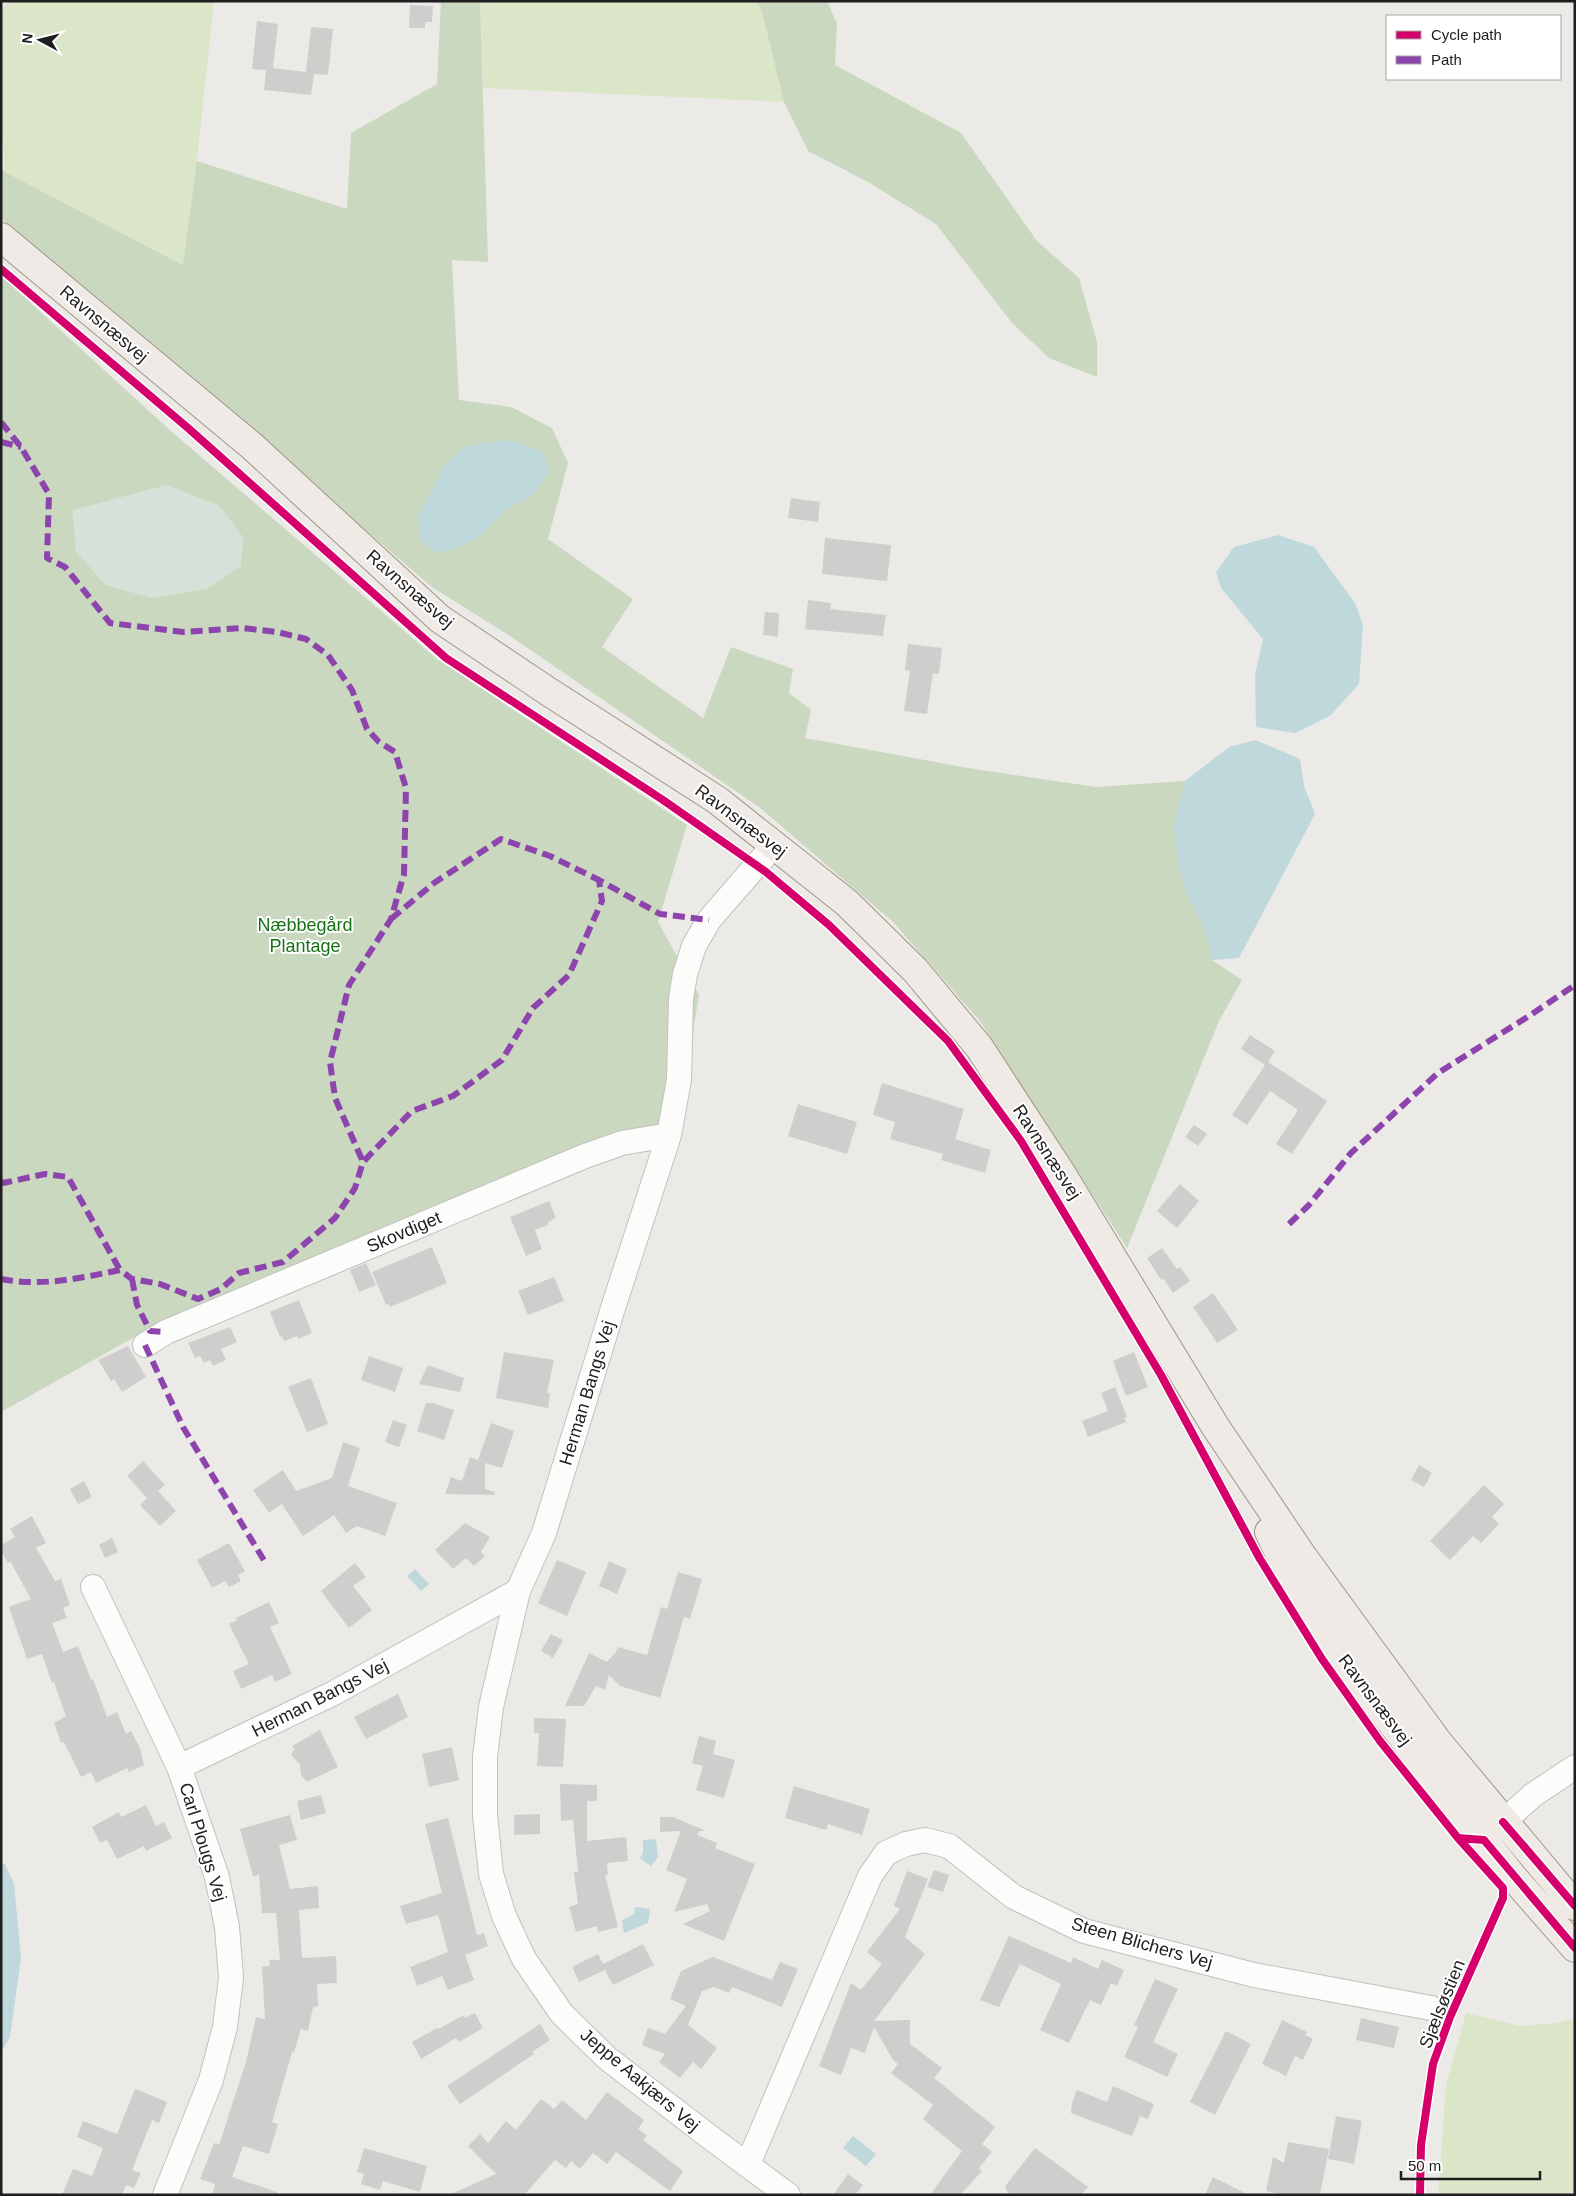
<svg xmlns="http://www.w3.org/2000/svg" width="1576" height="2196" font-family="Arial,sans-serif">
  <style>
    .grass { fill: #dbe6c9 }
    .forest { fill: #cad8bf; fill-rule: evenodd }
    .wetland { fill: #d5e1d9 }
    .water { fill: #bed8dc }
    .building { fill: #d0cecc }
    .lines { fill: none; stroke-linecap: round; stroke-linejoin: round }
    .minor-casing { stroke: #c2c1bf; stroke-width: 26 }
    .major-casing { stroke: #a09586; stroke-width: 30 }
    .minor { stroke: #fcfcfb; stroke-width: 24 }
    .major { stroke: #efeae5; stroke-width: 28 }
    .quiet { stroke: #8e44ad; stroke-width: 6; stroke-dasharray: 12 6; stroke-linecap: butt }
    .cycleway-casing { stroke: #fff; stroke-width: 11 }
    .cycleway { stroke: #d6006c; stroke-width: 8 }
    .labels { text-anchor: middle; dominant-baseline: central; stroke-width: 4; stroke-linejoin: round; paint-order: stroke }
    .street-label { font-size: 18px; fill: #1e1e1e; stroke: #fff }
    .park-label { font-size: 18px; fill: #187117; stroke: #fff }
  </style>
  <rect width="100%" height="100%" fill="#eceae7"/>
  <path class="grass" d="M10,1H214L197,161L184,265L5,172L1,112V10Z
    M480,1H756L762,12L784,102L483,88Z
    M1466,2013L1521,2026L1556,2023L1575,2018V2190L1568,2195H1438L1446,2085Z"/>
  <path class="forest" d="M441,1H480L488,262L452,260L459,400L511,407L552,428L568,463L548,539L633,599L602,647L703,718L731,647L793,669L789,693L811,710L805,738L968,768L1096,787L1185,781L1174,825L1187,894L1206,932L1212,960L1242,980L1219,1021L1127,1248L979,1020L893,922L759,807L513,638L432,587L1,218V168L5,172L183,265L197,161L347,209L351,133L437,84ZM549,471L532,496L505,510Z
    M756,1H827L837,24L835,65L961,133L1037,241L1079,278L1097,342V377L1049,358L1012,323L936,224L868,182L808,151L784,102L762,12Z
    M1,276L172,432L437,659L687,825L658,922L699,995L676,1133L590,1144L138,1335L1,1412ZM151,491L76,551L73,510Z"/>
  <path class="wetland" d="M166,485L219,505L243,537L241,566L207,589L152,598L105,585L76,551L73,510Z"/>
  <path class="water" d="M509,440L542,451L550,471L532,496L505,510L483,534L460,547L436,553L420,540L418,516L444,466L466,446Z
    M1278,535L1314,547L1355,603L1363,625L1359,684L1330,716L1295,733L1256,727L1255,675L1263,639L1221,588L1216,572L1234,547Z
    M1255,740L1300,759L1304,786L1315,814L1239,958L1212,960L1206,932L1187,894L1178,864L1174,825L1185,781L1229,747Z
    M415,1569L429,1584L421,1591L407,1576Z
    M656,1839L658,1857L651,1866L640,1858L643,1853V1840Z
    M1,1864H5L14,1884L21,1958L10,2037L1,2052Z
    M635,1907L650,1909L648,1923L624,1933L622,1920L634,1914Z
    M853,2136L876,2154L866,2166L843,2148Z"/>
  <path class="building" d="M410,5L433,6L432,22H425V28H409Z
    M257,21L278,24L273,68L306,72L311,27L333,29L328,75L314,74L311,95L264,90L266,70L252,69Z
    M791,498L820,502L818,522L788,518Z
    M825,538L891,545L887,581L822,574Z
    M808,600L831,603L830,609L886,615L883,636L805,629Z
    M765,612L779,613L778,637L763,635Z
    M908,644L942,648L939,674L933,673L927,714L904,711L910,671L905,670Z
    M1250,1035L1275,1051L1268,1062L1327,1101L1292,1154L1276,1144L1298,1110L1270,1091L1247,1125L1232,1115L1265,1065L1241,1049Z
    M882,1083L964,1109L955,1139L991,1150L985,1173L941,1160L943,1154L890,1139L895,1122L873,1115Z
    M798,1104L857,1122L847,1154L788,1136Z
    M1194,1125L1207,1134L1198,1146L1185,1137Z
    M1180,1184L1199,1201L1177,1228L1157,1211Z
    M549,1201L556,1218L548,1222V1225L535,1230L542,1249L526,1256L510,1217Z
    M432,1247L447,1283L390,1307L389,1304L386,1305L372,1272Z
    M1162,1248L1177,1269L1180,1267L1190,1281L1173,1293L1163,1278L1161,1280L1147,1258Z
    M366,1263L376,1285L359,1292L350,1270Z
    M554,1277L564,1301L528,1315L518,1291Z
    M1213,1293L1238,1330L1217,1343L1193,1307Z
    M299,1300L312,1333L298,1339L297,1336L284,1341L282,1336L280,1337L270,1312Z
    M230,1327L237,1342L221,1349L226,1360L213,1366L210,1360L204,1363L200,1356L195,1358L188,1343Z
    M128,1346L146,1377L122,1392L114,1379L111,1381L98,1360Z
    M504,1352L554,1360L547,1393H550L548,1408L496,1398Z
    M1134,1352L1148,1387L1126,1396L1113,1361Z
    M369,1356L403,1368L395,1392L361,1380Z
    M428,1365L464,1378L460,1392L419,1384Z
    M311,1378L328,1424L307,1432L288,1387Z
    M1115,1387L1127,1417L1124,1418L1126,1422L1088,1437L1082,1421L1108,1411L1101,1393Z
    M426,1403H433L454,1410L444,1440L417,1431Z
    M393,1420L407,1425L399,1447L385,1442Z
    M491,1423L514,1431L502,1468L485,1463V1489L495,1492L494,1495L445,1494L451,1477L462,1481L470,1457L478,1460Z
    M343,1442L360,1448L348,1486L397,1503L385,1536L357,1526L346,1533L334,1515L303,1536L282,1504L269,1513L253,1490L283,1470L296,1491L332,1478Z
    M143,1461L165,1485L158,1491L176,1511L160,1526L140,1505L147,1498L127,1476Z
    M1419,1465L1432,1473L1424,1487L1411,1480Z
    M84,1481L92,1497L78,1504L70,1489Z
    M1484,1485L1504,1504L1492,1517L1499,1524L1481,1543L1473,1536L1450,1560L1430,1541Z
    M32,1516L46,1543L36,1548L55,1581L61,1579L70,1605L63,1608L67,1618L52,1623L63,1652L78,1646L91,1680L93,1679L107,1717L117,1712L126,1734L131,1731L140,1748L144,1765L129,1772L127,1768L96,1783L91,1772L81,1777L64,1742L61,1743L54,1723L66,1716L54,1682L52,1683L42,1654L27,1659L9,1607L31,1599L10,1561L8,1563L1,1550V1545L15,1537L10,1529Z
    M465,1523L490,1537L481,1552L485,1556L474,1566L466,1558L453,1569L435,1550Z
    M112,1538L118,1552L105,1558L99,1545Z
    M229,1543L245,1571L238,1575L241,1581L229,1587L225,1581L212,1588L197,1560Z
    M557,1560L586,1572L567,1616L538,1603Z
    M609,1561L627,1569L617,1594L599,1586Z
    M355,1563L366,1577L353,1586L372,1610L349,1628L321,1591Z
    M678,1572L702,1579L690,1619L684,1617L660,1698L620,1686L609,1675L605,1690L596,1686L584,1706H565L589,1653L607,1662L616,1652L618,1647L647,1655L661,1607L667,1609Z
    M269,1602L279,1623L270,1627L292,1674L275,1682L272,1675L241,1689L233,1671L249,1664L229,1624L237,1620L236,1618Z
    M551,1634L563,1640L553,1658L541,1651Z
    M398,1694L408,1717L366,1739L354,1717Z
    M534,1718L566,1719L563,1767L537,1766L539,1733H534Z
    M320,1730L338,1767L307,1782L301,1775L300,1764L291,1755L294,1749L292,1746Z
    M699,1736L716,1741L713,1754L735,1760L724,1798L696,1790L703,1766L692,1763Z
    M452,1747L459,1780L429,1787L422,1754Z
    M560,1784L597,1785V1801H587V1841L626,1837L628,1861L607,1863L608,1875H605L618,1927L598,1932L597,1926L576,1932L569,1907L578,1904L574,1872H578L573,1820L561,1821Z
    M794,1786L870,1809L862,1835L828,1824L826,1830L785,1818Z
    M321,1795L326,1813L301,1820L297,1801Z
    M146,1805L156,1826L164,1822L172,1838L146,1851L144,1846L117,1859L107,1840L100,1843L92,1827L119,1812L121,1817Z
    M540,1814V1834L514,1835V1815Z
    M290,1815L297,1840L279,1845L290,1889L318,1886L319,1908L299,1910L302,1958L336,1956L337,1983L317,1984L318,2006L313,2007L308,2031L301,2029L294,2052H292L272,2122L278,2124L269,2154L243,2146L232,2177L277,2192V2195H212L215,2184L200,2179L214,2143L219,2145L246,2062L256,2017L265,2019L262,1967L270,1966L269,1960H280L276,1913H262L259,1875L253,1876L240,1829Z
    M660,1817H673L706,1831H699L697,1835L717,1843L715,1848L755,1864L724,1941L683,1924L710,1911L707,1904L674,1912L687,1879L666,1870L681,1831L660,1832Z
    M448,1818L477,1935L484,1933L488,1946L465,1955L474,1980L448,1990L442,1976L417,1986L410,1967L448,1952L438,1915L406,1924L400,1906L442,1893L425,1824Z
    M934,1870L949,1875L943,1892L927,1887Z
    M907,1871L928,1879L905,1937L925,1954L874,2021L910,2020V2044L942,2068L934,2078L995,2127L982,2144L992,2152L979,2168L982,2171L960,2195H930L962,2151L923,2119L933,2105L891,2073L898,2064L893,2060L874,2027L865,2053L851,2048L841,2075L819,2066L851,1983L861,1990L882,1964L867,1952L900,1909L894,1906Z
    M1009,1936L1071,1963L1073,1957L1098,1969L1102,1960L1124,1970L1117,1986L1111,1983L1101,2005L1090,2000L1069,2043L1040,2030L1061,1984L1020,1964L999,2007L980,2000Z
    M643,1944L654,1965L613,1985L605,1970L579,1982L572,1967L598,1954L603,1964Z
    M713,1957L772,1980L780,1962L798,1969L782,2007L732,1987L729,1993L714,1987L702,1991L688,2025L717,2048L701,2069L693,2062L680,2078L659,2062L665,2054L642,2045L648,2028L665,2034L686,2006L670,1999L681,1971Z
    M1155,1979L1178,1989L1153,2042L1178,2054L1167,2077L1124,2057L1138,2027L1134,2025Z
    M475,2013L483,2028L459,2042L456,2038L421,2059L412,2042L437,2028L438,2029L464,2015L465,2018Z
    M1361,2018L1399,2027L1394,2048L1356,2040Z
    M1282,2020L1307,2032L1305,2035L1313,2039L1303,2060L1295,2056L1286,2076L1262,2064Z
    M540,2024L550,2040L532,2052L534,2054L460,2104L447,2086Z
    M1226,2031L1251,2044L1215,2115L1190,2102Z
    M1113,2086L1154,2104L1148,2119L1140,2116L1132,2136L1071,2113L1072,2103L1077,2090L1107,2102Z
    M135,2089L167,2102L159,2123L152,2120L132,2170L141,2173L134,2188L126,2185L122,2195H62L73,2169L92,2176L103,2148L77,2137L83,2121L117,2134Z
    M607,2092L644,2120L638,2129L647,2135L643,2140L683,2171L670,2191L616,2152L607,2164L593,2153L580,2169L571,2161L566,2168L555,2160L524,2195H449L496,2174L468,2146L480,2134L488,2143L506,2121L516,2130L541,2099L554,2109L562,2100L586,2120Z
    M1336,2116L1362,2121L1354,2164L1328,2159Z
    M1288,2142L1329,2149L1320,2195H1283L1266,2191L1273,2157L1284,2163Z
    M364,2148L427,2166L420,2192L383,2181L380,2190L361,2184L364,2174L357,2172Z
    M1035,2148L1088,2187L1081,2195H1011L1006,2190V2185Z
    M848,2174L863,2185L855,2195H833Z
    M1213,2177L1249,2195H1205Z"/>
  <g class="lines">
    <defs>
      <path id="minor" d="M145,1345L166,1332L585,1156L622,1143L669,1135
        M93,1587L179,1767L217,1877L227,1927L231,1978L225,2027L211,2080L165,2195
        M518,1591L491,1707L485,1757V1815L491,1874L504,1916L524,1959L562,2014L607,2058L711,2138L788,2195
        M179,1767L334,1693L518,1591L544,1533L613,1308L669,1135L679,1080L681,999L685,974L694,946L709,920L774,845
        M1490,1834L1533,1795L1575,1767
        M748,2164L870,1876L886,1853L906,1844L925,1840L949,1846L1014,1897L1084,1931L1254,1975L1431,2008"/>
      <path id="major" d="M1,237L253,447L440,619L549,692L717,800L847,903L915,970L979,1047L1063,1176L1215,1426L1301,1554L1438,1742L1575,1906
        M1269,1532L1287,1569L1342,1657L1422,1763L1513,1877L1575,1948"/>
    </defs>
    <use href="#minor" class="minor-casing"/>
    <use href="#major" class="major-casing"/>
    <use href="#minor" class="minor"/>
    <use href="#major" class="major"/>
    <path class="quiet" d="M1,422L21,447L49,494L47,558L65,567L110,623L183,632L242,628L277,632L306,639L328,655L352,690L367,729L379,742L395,752L406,788L404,874L391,919L349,985L330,1062L335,1098L363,1162
      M1,442L21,447
      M391,919L434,883L501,839L550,856L599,880
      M1,1181L3,1183L45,1174L68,1177L120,1270
      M1289,1224L1308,1206L1351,1153L1438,1073L1529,1016L1575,985
      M1,1279C42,1287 81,1278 120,1270L132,1279L160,1284L198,1299L221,1289L239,1273L283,1262L335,1218L355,1188L363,1162L412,1111L453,1096L502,1060L533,1008L569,975L602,901L599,880L660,914L709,920
      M132,1279L137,1305L150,1331L166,1332
      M145,1345L183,1427L265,1562"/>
    <defs>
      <path id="cycleway" d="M1,269L188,428L446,658L663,800L766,872L829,925L948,1041L1021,1141L1161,1375L1260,1559L1322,1659L1380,1741L1458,1838L1484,1840L1575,1948
        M1503,1822L1575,1906
        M1420,2195L1421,2145L1433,2064L1450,2017L1503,1898V1888L1458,1838"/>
    </defs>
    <use href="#cycleway" class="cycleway-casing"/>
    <use href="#cycleway" class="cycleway"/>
  </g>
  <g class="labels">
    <g class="street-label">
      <text transform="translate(104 324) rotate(40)">Ravnsnæsvej</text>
      <text transform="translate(410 589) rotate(41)">Ravnsnæsvej</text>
      <text transform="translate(741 821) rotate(37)">Ravnsnæsvej</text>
      <text transform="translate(1047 1152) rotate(57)">Ravnsnæsvej</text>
      <text transform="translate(404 1232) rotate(-23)">Skovdiget</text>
      <text transform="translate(587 1393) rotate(-73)">Herman Bangs Vej</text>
      <text transform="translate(320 1698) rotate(-27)">Herman Bangs Vej</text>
      <text transform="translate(1375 1700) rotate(53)">Ravnsnæsvej</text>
      <text transform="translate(203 1842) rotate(73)">Carl Plougs Vej</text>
      <text transform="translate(1142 1943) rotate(16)">Steen Blichers Vej</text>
      <text transform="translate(1442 2004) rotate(-68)">Sjælsøstien</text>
      <text transform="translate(640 2080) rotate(40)">Jeppe Aakjærs Vej</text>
    </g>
    <g class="park-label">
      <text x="305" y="925">Næbbegård<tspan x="305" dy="21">Plantage</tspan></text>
    </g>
  </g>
  <rect width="1576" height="2196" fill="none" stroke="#1e1e1e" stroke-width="5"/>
  <rect x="1386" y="15" width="175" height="65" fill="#ffffff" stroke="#a5a5a5"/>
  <rect x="1396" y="31" width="25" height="8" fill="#d6006c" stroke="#a5a5a5"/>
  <text x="1431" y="40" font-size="15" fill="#1e1e1e">Cycle path</text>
  <rect x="1396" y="56" width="25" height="8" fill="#8e44ad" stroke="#a5a5a5"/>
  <text x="1431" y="65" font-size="15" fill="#1e1e1e">Path</text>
  <g transform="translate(40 40) rotate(277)" stroke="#ffffff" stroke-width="4" paint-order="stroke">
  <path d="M0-4L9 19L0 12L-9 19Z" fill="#1e1e1e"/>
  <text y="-8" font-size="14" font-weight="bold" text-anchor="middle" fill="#1e1e1e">N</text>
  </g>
  <path d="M1401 2171v8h139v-8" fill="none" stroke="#1e1e1e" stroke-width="2.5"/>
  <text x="1408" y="2171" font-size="15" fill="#1e1e1e" stroke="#ffffff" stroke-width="4" paint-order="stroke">50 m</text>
</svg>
